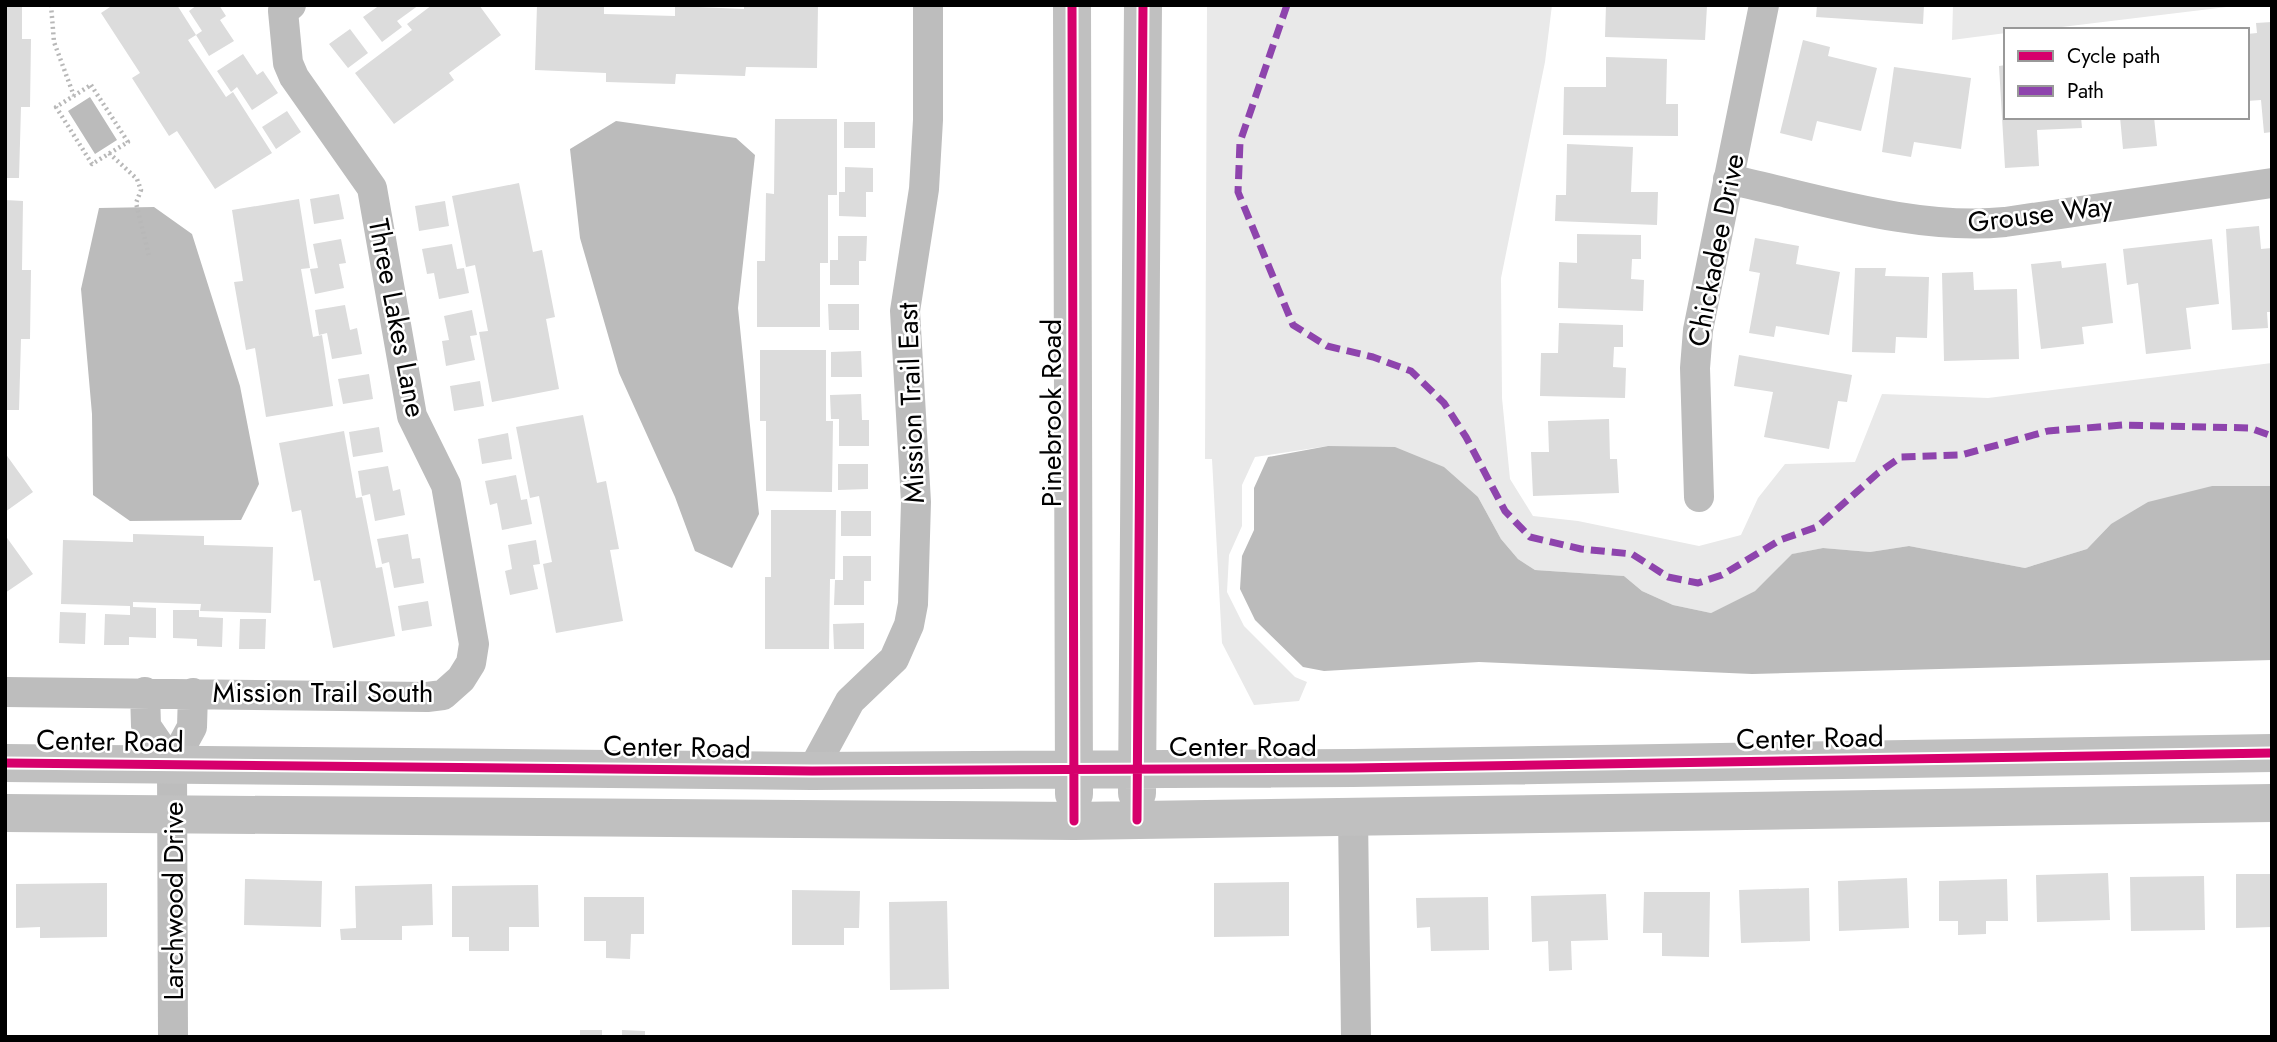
<svg xmlns="http://www.w3.org/2000/svg" width="2277" height="1042" font-family="Jost,sans-serif">
  <style>
    .green { fill: #e9e9e9 }
    .water { fill: #bbb }
    .building { fill: #dcdcdc }
    .lines { fill: none; stroke-linecap: round; stroke-linejoin: round }
    .path { stroke: #b8b8b8; stroke-width: 4.5; stroke-dasharray: 2 3.5; stroke-linecap: butt }
    .street { stroke: #bdbdbd; stroke-width: 30 }
    .secondary { stroke: #c0c0c0; stroke-width: 38 }
    .quiet { stroke: #8e44ad; stroke-width: 7; stroke-dasharray: 14 7; stroke-linecap: butt }
    .cycleway-casing { stroke: #fff; stroke-width: 13 }
    .cycleway { stroke: #d6006c; stroke-width: 9 }
    .labels { text-anchor: middle; dominant-baseline: central; stroke-width: 5; stroke-linejoin: round; paint-order: stroke }
    .street-label { font-size: 28px; fill: #000; stroke: #fff }
  </style>
  <rect width="100%" height="100%" fill="#fff"/>
  <path class="green" d="M1207,5H1552L1545,62L1501,278L1502,398L1510,479L1533,516L1578,521L1699,546L1741,535L1758,498L1785,464L1855,462L1882,394L1988,398L2272,363V486H2212L2111,524L2087,549L2025,568L1909,546L1870,552L1823,548L1793,554L1755,591L1711,613L1673,605L1642,591L1624,576L1535,570L1518,559L1501,539L1478,497L1328,446L1255,457L1242,485V526L1229,555L1227,592L1244,626L1295,677L1307,682L1299,701L1254,705L1222,643L1212,459H1205Z
    M1953,5H2243L2037,30H2006V33L1952,40Z"/>
  <path class="water" d="M90,97L117,140L95,154L68,111Z
    M616,121L736,138L755,155L738,308L759,514L732,568L695,551L675,497L619,373L580,238L570,149Z
    M154,207L192,234L240,386L259,484L241,520L130,521L93,495L92,414L81,289L99,208Z
    M1328,446L1395,447L1444,467L1478,497L1501,539L1518,559L1535,570L1624,576L1642,591L1673,605L1711,613L1755,591L1792,554L1823,548L1870,552L1909,546L2025,568L2087,549L2111,524L2148,502L2212,486H2272V660L1752,674L1479,662L1324,671L1303,667L1255,620L1240,589L1242,556L1254,530V488L1268,457Z"/>
  <path class="building" d="M5,5H22V39H31L30,107H21L19,178H5Z
    M113,5H177L196,35L188,40L226,97L233,92L272,153L215,189L177,131L169,136L132,78L140,73L101,13Z
    M197,5H219L226,16L220,20L234,41L209,56L196,35L202,31L189,11Z
    M380,5H419L397,21L402,27L382,42L363,17Z
    M432,5H479L501,35L449,73L454,80L394,124L355,73L412,30L407,24Z
    M537,5H604V14L675,16V6L744,9V5H818L817,68L746,67L745,76L676,74L675,84L606,82V73L535,70Z
    M1606,5L1707,6L1705,40L1605,37Z
    M1817,5H1924L1923,24L1816,17Z
    M2272,22V132L2264,133L2261,100L2247,101V34L2257,33L2256,23Z
    M350,29L368,53L348,68L329,44Z
    M1803,40L1830,47L1828,56L1877,68L1861,131L1817,121L1812,141L1780,133Z
    M243,54L257,75L263,71L278,93L252,110L237,87L231,92L217,71Z
    M1606,57L1667,59L1666,104H1678V136L1563,135L1564,87H1606Z
    M2006,65V117H2081L2082,128L2037,130L2039,166L2005,168L1999,66Z
    M1894,67L1971,78L1961,149L1914,142L1911,157L1882,152Z
    M287,111L301,132L276,149L262,127Z
    M2120,117H2154L2157,146L2123,149Z
    M775,119H837V195H828V263H820V327H757V261H765L766,193L774,194Z
    M844,122H875V148H844Z
    M1567,144L1633,147L1631,192H1658L1657,225L1555,221L1556,195H1566Z
    M845,167L873,168V192H866V217L839,216V192H845Z
    M519,183L533,252L542,250L555,317L546,319L559,389L492,402L479,332L488,331L475,265L466,267L452,196Z
    M339,194L344,219L314,224L310,199Z
    M299,199L310,268L301,269L313,337L322,335L333,406L266,417L255,348L246,350L234,282L243,281L232,210Z
    M5,200L23,201L22,270H31L30,339H21L19,410H5Z
    M445,201L449,226L419,231L415,206Z
    M2259,226L2261,249L2272,248V312H2267L2268,328L2232,330L2226,229Z
    M1577,234L1641,235V259H1632L1631,279L1644,280L1643,311L1558,308L1559,262L1577,263Z
    M838,236H867L866,261H859V285H830V260H838Z
    M1755,238L1799,246L1796,264L1840,272L1829,335L1776,326L1774,337L1749,333L1760,273L1749,271Z
    M341,239L346,263L339,264L344,288L315,294L310,269L318,268L313,244Z
    M2212,239L2219,304L2186,308L2191,349L2146,354L2138,283L2127,285L2123,249Z
    M452,244L457,269L464,268L469,293L439,299L434,273L427,274L422,249Z
    M2061,261L2062,268L2106,263L2113,323L2082,327L2084,344L2041,349L2031,264Z
    M1855,268H1886L1885,276L1929,277L1927,338L1896,337L1895,353L1852,352Z
    M1973,272L1974,290L2017,289L2019,359L1944,361L1942,273Z
    M828,304H859V330H829Z
    M345,305L350,330L357,328L362,354L332,359L327,333L319,335L315,310Z
    M472,310L477,335L470,336L475,360L446,366L442,341L449,340L444,316Z
    M1559,323L1623,325V347H1614L1613,367L1626,368L1625,398L1540,396L1541,353H1558Z
    M760,350H826V421H833L832,492L766,491V421H760Z
    M861,351L862,377H831V352Z
    M1739,355L1852,375L1847,402L1838,401L1829,449L1764,437L1773,392L1734,386Z
    M369,374L373,399L343,404L338,379Z
    M480,381L484,406L454,411L450,386Z
    M861,394L862,420H869V446H839V419H831L830,395Z
    M583,415L597,483L606,481L619,549L610,550L623,621L556,633L543,564L552,562L539,496L530,498L516,427Z
    M1609,419L1610,459H1617L1619,493L1533,496L1531,452H1549L1548,421Z
    M379,427L383,452L353,457L349,432Z
    M344,431L356,498L362,497L376,568L382,567L395,636L333,648L320,580L314,581L301,510L292,512L279,443Z
    M508,433L512,459L482,464L478,439Z
    M5,453L33,492L5,512Z
    M838,464H868V489L838,490Z
    M388,466L393,491L400,489L405,515L375,521L370,494L362,496L358,471Z
    M516,475L521,500L527,499L532,524L502,530L497,503L490,505L485,481Z
    M771,510H836L835,579H830L829,649H765V577H771Z
    M841,511H871V536H841Z
    M133,534L204,536V545L273,547L271,613L200,611L201,604L133,602V607L156,608V638L129,637V645H104L105,614L130,615V606L61,604L63,540L133,542Z
    M408,534L412,559L420,558L424,583L394,588L389,562L382,564L377,539Z
    M5,535L33,574L5,593Z
    M536,540L540,564L533,565L538,589L510,595L505,571L512,569L508,545Z
    M843,556H871V581H864V605H834L835,580H843Z
    M428,601L432,626L402,631L398,606Z
    M173,610H199V617L223,618L222,647L197,646V639L173,638Z
    M60,612L86,613L85,644L59,643Z
    M240,619H266L265,649H239Z
    M864,623V649H834L833,624Z
    M2108,873L2110,920L2037,922L2036,875Z
    M2236,874H2272V927L2236,928Z
    M2204,876L2205,930L2131,931L2130,877Z
    M1907,878L1909,928L1839,931L1838,881Z
    M245,879L322,881L321,927L244,925Z
    M2007,879L2008,921H1986V934L1958,935V921H1939V881Z
    M1289,882V936L1214,937V883Z
    M107,883V937L40,938V927L16,928V884Z
    M432,884L433,925L402,926V940H341L340,929L356,928L355,886Z
    M538,885L539,927H509V951H469V937H452V886Z
    M1809,888L1810,941L1741,943L1739,890Z
    M792,890L860,891L859,928H844V945H792Z
    M1644,892H1710L1709,957L1662,956V933H1643Z
    M1606,894L1608,940L1571,941L1572,970L1549,971L1548,941L1532,942L1531,896Z
    M584,897H644V934H631L630,959L606,958V941H584Z
    M1488,897L1489,950L1431,951L1430,927L1417,928L1416,898Z
    M947,901L949,989L890,990L889,902Z
    M580,1030H602V1037H580Z
    M622,1030L645,1031V1037H622Z"/>
  <g class="lines">
    <path class="path" d="M51,5L54,42L74,96
      M91,85L128,142L92,164L56,107Z
      M109,153L137,179L141,190L136,203L149,256"/>
    <path class="street" d="M1728,179C1816,198 1915,231 2005,222L2272,183
      M1699,497L1695,368L1698,330L1764,5
      M5,692L427,697L443,695L461,679L471,663L474,644L446,485L412,416L372,188L294,77L288,63L283,11L291,5
      M145,692L146,726L172,764
      M172,764L173,1037
      M172,764L192,727L193,693
      M812,771L850,701L894,659L909,625L913,604L916,502L905,311L924,189L928,120V5
      M1353,816L1356,1037"/>
    <path class="secondary" d="M1072,5L1074,794
      M5,763L812,771L1353,768L2272,753
      M1137,793L1143,5
      M5,813L1074,821L2272,803"/>
    <path class="quiet" d="M1287,5L1240,142L1238,192L1293,325L1327,346L1373,357L1411,371L1444,403L1466,437L1505,511L1530,537L1581,549L1632,554L1668,577L1698,583L1722,575L1780,540L1817,527L1878,473L1901,457L1961,455L2048,431L2123,425L2250,428L2272,436"/>
    <defs>
      <path id="cycleway" d="M1072,5L1074,821
        M5,763L812,771L1353,768L2272,753
        M1137,820L1143,5"/>
    </defs>
    <use href="#cycleway" class="cycleway-casing"/>
    <use href="#cycleway" class="cycleway"/>
  </g>
  <g class="labels">
    <g class="street-label">
      <text transform="translate(2040 214) rotate(-7)">Grouse Way</text>
      <text transform="translate(1716 250) rotate(-79)">Chickadee Drive</text>
      <text transform="translate(397 318) rotate(79)">Three Lakes Lane</text>
      <text transform="translate(911 403) rotate(-92)">Mission Trail East</text>
      <text transform="translate(1051 413) rotate(-90)">Pinebrook Road</text>
      <text x="323" y="692">Mission Trail South</text>
      <text transform="translate(1810 738) rotate(-1)">Center Road</text>
      <text transform="translate(110 741) rotate(1)">Center Road</text>
      <text x="1243" y="746">Center Road</text>
      <text transform="translate(677 747) rotate(1)">Center Road</text>
      <text transform="translate(173 901) rotate(-90)">Larchwood Drive</text>
    </g>
  </g>
  <rect width="2277" height="1042" fill="none" stroke="#000000" stroke-width="14"/>
  <rect x="2004" y="28" width="245" height="91" fill="#ffffff" stroke="#999999" stroke-width="2"/>
  <rect x="2018" y="51" width="35" height="10" fill="#d6006c" stroke="#999999" stroke-width="2"/>
  <text x="2067" y="63" font-size="21" fill="#000000">Cycle path</text>
  <rect x="2018" y="86" width="35" height="10" fill="#8e44ad" stroke="#999999" stroke-width="2"/>
  <text x="2067" y="98" font-size="21" fill="#000000">Path</text>
</svg>
